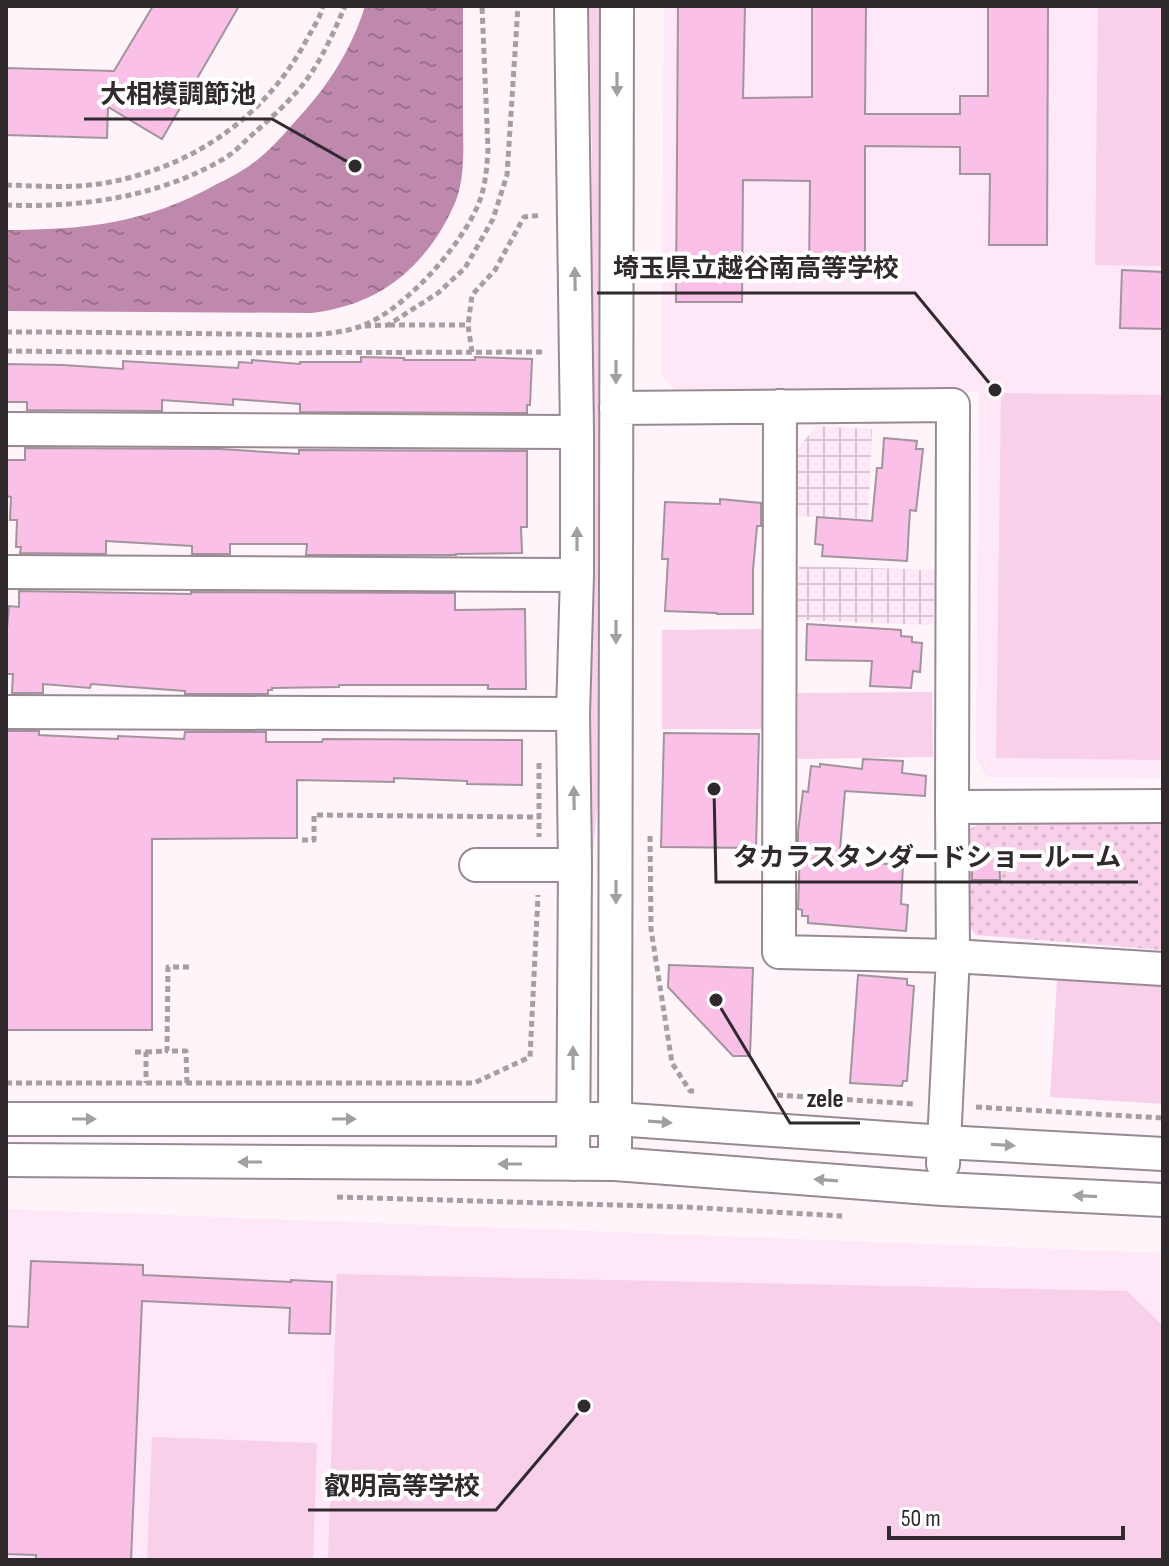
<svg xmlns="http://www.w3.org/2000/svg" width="1169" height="1566" font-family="'Sofia Sans Condensed','Noto Sans JP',sans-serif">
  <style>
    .built { fill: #fee7f6 }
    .industrial { fill: url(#industrial-grid) }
    .grass { fill: #f8d0ea }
    .park { fill: url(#park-dots) }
    .water { fill: url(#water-ripples) }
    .building { fill: #fbc0e7; stroke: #a2949d; stroke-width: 2 }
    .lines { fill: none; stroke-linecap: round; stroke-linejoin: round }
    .minor-casing { stroke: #988992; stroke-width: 36 }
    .path { stroke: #a79ea4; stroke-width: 5; stroke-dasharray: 6 4; stroke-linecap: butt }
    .minor { stroke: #fff; stroke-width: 32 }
    .oneway { fill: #a29fa1 }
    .leader { fill: none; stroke: #302a2e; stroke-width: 3 }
    .callout-dot { fill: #302a2e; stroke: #fff; stroke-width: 3 }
    .callout-label { font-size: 26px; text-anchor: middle; font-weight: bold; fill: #302a2e; stroke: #fff; stroke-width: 8; stroke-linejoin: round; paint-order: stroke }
  </style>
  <defs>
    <pattern id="industrial-grid" width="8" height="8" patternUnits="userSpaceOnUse" patternTransform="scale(2)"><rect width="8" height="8" fill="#fee7f6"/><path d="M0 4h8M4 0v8" fill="none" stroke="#dac6d3"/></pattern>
    <pattern id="park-dots" width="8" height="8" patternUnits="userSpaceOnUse" patternTransform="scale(2)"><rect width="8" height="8" fill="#f8d0ea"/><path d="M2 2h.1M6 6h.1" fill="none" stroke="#d5b3c9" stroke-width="1.8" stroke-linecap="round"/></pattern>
    <pattern id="water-ripples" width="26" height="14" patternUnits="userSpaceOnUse" patternTransform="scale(2)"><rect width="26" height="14" fill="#bf88ad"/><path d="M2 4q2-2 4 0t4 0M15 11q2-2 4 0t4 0" fill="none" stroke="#9c6f8d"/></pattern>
  </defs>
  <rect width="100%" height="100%" fill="#fef4fa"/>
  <path class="built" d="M664,6H1163V778L987,777L976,759L979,392L674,389L661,375Z
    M6,1209L1163,1253V1560H6Z"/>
  <path class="industrial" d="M817,426L872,429L868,519L793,516L796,450Z
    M799,566L935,570L933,625L797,620Z"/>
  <path class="grass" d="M589,6H604L600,150L598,549L603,752L589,891L586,752L592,550V159Z
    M1098,6H1163V266L1095,265Z
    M1001,393L1163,395V760L996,758Z
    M766,629V729H662V630Z
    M932,692L933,757L798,759V693Z
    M1057,980L1163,986V1104L1050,1097Z
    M337,1274L1127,1291L1163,1326L1162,1560H328Z
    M152,1437L317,1443L313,1560H147Z"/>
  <path class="park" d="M1163,823V950L976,935L965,921V833L978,824Z"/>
  <path class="water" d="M365,6H463C463,43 463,80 463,117C463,141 465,167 459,191C455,206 446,222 438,235C407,282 367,306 312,313L6,311V230C85,230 147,223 217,184C233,176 250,167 263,155C277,143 289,128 301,115C330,83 352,48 365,6Z"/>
  <path class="building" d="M153,6H239L162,139L108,107L107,138L6,135V68L114,71Z
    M678,6H745L743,98L812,97V6H866L865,114H960V96H988V6H1048L1047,245H989L990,174H960V147L865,146V274H809L810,181L743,180L742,302H676Z
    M1122,270L1163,272V329L1120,328Z
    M361,357L404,358V360H475V357L532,359L530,405H527V413L300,412V404L233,399V405L162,400V411L27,410V402H6V364L63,365L123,369V361L238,368L239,362L252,363V360L300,364V362H361Z
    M884,438L917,441L916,449H923L916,511L910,510L907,561L822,556L823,545L815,544L817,517L872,521L877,468H882Z
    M25,448L220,449L299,454V450L527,451V527H521L522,553L456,554V555H306L307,544H230V554H192V546L106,541V554L20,553L21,547H16L17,520H10L11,497L6,496V460H25Z
    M720,499L761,503V526H757L753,570V614H717V613L665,611L668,559H662L665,502L720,504Z
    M19,591L191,594V592L455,593V610L525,609L526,689H488V685H339V687L272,688V690H268V694H185V691L91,684L90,688L43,684V693H12L13,674H6V640L9,606L19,607Z
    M807,624L901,630V636L912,637V642L922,643L920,672L913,671L911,688L870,686L872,661L806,660Z
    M6,731H39V735L118,739V736L184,739L185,732H266V742H322L323,739L522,740V785L467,784V781L394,778V782L297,780V838L152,839V1030H6Z
    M664,733L759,734L756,848L661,847Z
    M863,759L903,761L902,773L926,776L925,796L845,791L839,861L903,865L901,904L908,905L906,931L808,923V916H802V910L798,909L800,849H798V832L803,791L808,792L811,766L820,767V764L862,769Z
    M972,854H999L1000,880H972Z
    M669,965L753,968L750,1056H733L668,987Z
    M858,975L907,979V985L914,986L907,1081H903L902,1086L850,1083Z
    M31,1261L143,1265V1275L291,1282V1280L332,1282L330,1334L289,1333L290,1308L142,1301L131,1560H36V1555L6,1554V1326L28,1327Z"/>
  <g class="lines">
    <defs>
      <path id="minor" d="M571,6L577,432V575L573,714L575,865L573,1164
        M780,406L779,952L953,956L1163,969
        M616,408L953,405L952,807L1163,806
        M6,429L577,432
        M6,572L577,575
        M6,712L573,714
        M476,865H575
        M6,1119H616L944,1142L1163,1154
        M6,1160L615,1164L942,1189L1163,1200
        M615,1164L617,6
        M943,1164L953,956L952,807"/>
    </defs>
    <use href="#minor" class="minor-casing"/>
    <path class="path" d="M6,185C40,186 76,189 110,182C195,166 267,115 307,39C313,28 320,18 323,6
      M6,205C81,208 160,197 225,158C235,152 244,142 253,134C271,118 290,101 305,82C322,59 334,32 345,6
      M389,325H468
      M365,326L388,325L438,293L465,268L493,219L507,175L518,6
      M6,332C81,332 156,333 231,334C271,334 327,340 364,325C407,308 467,240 481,197C486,181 487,165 488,149L482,6
      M6,351L187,353L544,352
      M472,352L468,325L472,295L495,270L524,217L542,215
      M539,763V837
      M650,836L651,929L672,1063L690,1091H695
      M302,840H314V815L539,817
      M135,1052H146V1083
      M146,1052L167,1051
      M6,1083H474L530,1057L538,895
      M187,1083L186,1051H167L168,967H191
      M777,1095L914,1104
      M976,1107L1163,1118
      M337,1197L685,1207L842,1216"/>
    <use href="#minor" class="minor"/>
  </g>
  <defs><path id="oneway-solid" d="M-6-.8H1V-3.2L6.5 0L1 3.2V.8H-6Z" transform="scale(2)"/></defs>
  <g class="oneway">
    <use href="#oneway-solid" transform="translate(617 84) rotate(90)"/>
    <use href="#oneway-solid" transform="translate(575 279) rotate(-91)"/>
    <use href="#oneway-solid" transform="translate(616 372) rotate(90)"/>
    <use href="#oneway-solid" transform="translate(577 539) rotate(-90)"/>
    <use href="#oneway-solid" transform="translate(616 632) rotate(90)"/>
    <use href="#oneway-solid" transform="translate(574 798) rotate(-91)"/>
    <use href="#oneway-solid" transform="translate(616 892) rotate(90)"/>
    <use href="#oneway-solid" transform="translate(573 1058) rotate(-90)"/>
    <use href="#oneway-solid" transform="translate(84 1119)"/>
    <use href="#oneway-solid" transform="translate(344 1119)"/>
    <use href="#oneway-solid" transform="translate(660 1122) rotate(4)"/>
    <use href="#oneway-solid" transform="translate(1003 1145) rotate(3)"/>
    <use href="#oneway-solid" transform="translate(250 1162) rotate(-180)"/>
    <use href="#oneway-solid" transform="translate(510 1164) rotate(-180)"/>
    <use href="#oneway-solid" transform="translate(826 1180) rotate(-176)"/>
    <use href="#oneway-solid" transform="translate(1085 1196) rotate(-177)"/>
  </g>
  <path class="leader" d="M355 166L272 119H84M995 390L915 293H597M714 789L716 882H1138M716 1000L790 1123H860M584 1406L496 1510H308"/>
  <g class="callout-dot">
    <circle cx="355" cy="166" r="8"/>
    <circle cx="995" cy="390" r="8"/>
    <circle cx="714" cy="789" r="8"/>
    <circle cx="716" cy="1000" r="8"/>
    <circle cx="584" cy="1406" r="8"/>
  </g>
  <g class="callout-label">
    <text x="178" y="103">大相模調節池</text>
    <text x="756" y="277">埼玉県立越谷南高等学校</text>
    <text x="927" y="866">タカラスタンダードショールーム</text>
    <text x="825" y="1107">zele</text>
    <text x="402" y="1495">叡明高等学校</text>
  </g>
  <rect width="1169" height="1566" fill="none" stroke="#302a2e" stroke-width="16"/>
  <path d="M889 1526v12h234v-12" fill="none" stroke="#302a2e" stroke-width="4"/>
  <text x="901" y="1526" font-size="24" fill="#302a2e" stroke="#ffffff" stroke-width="6" paint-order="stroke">50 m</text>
</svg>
